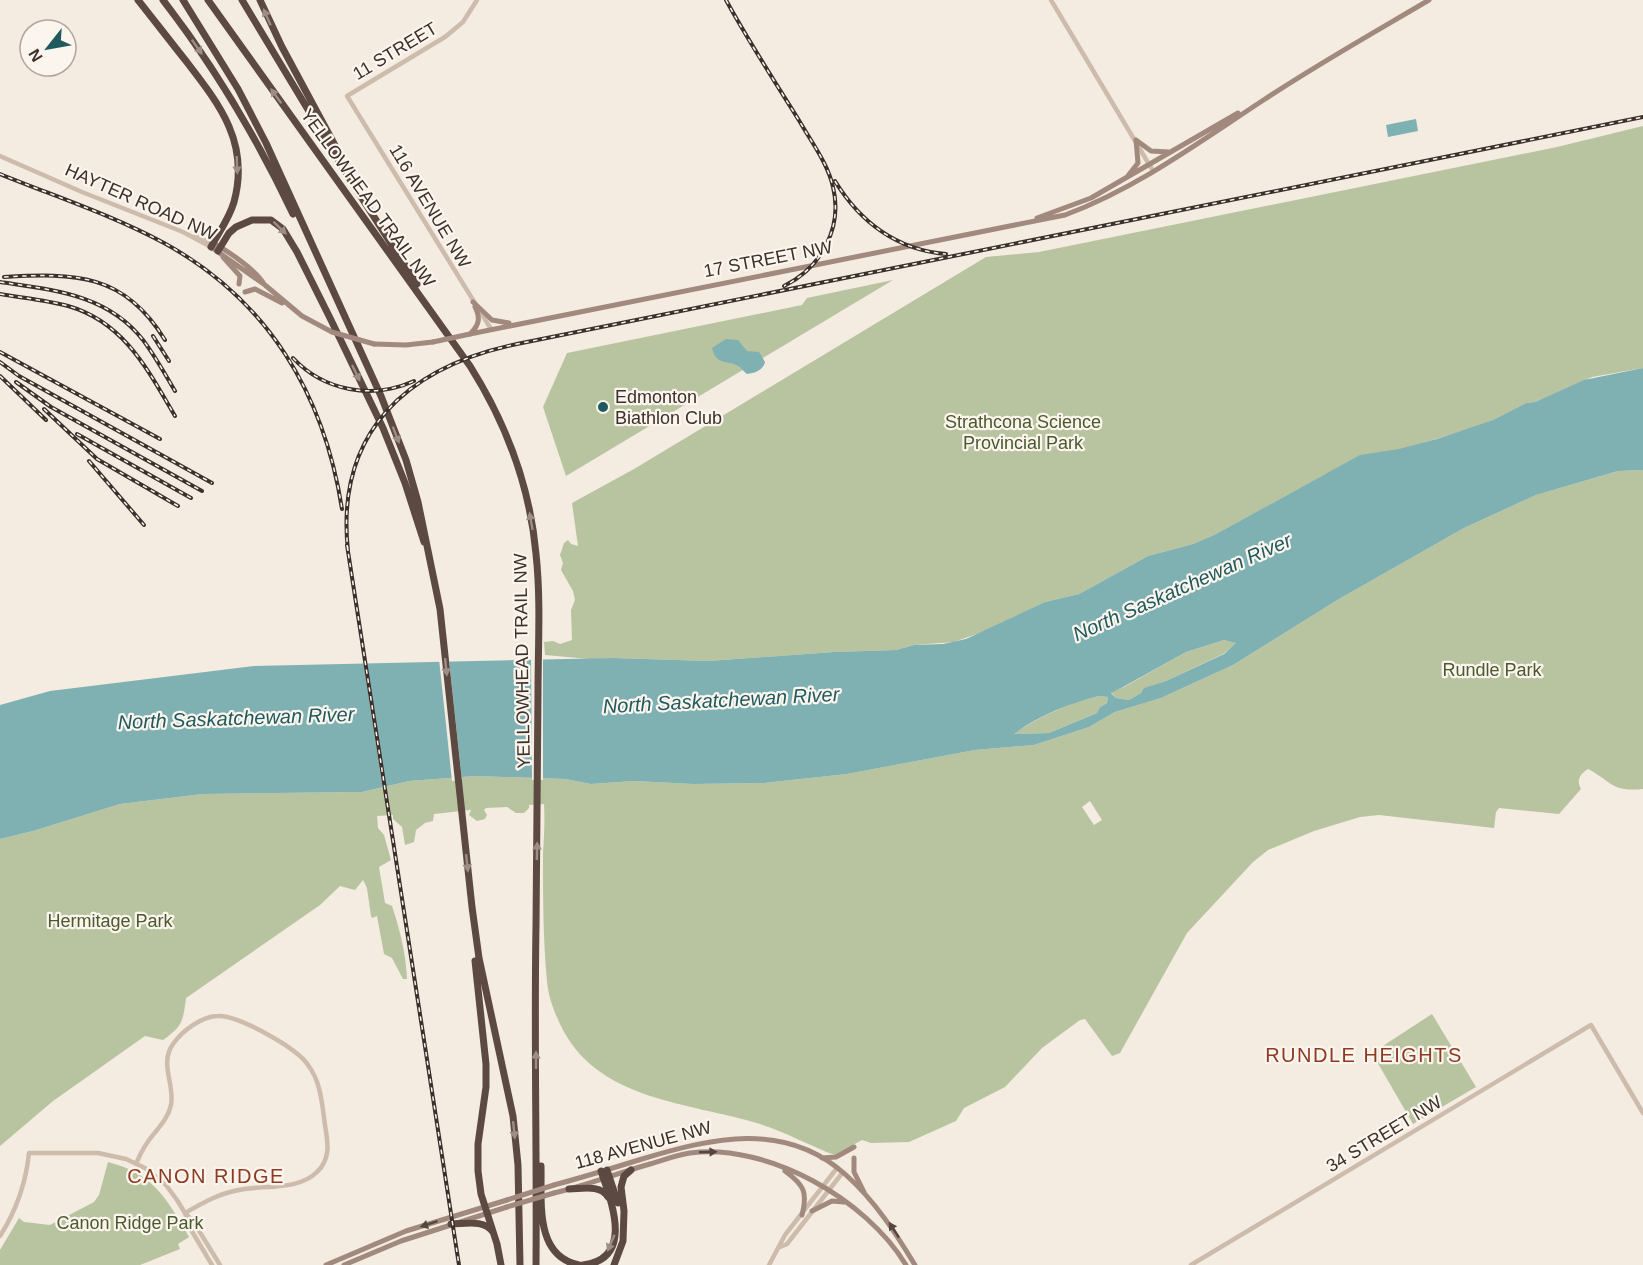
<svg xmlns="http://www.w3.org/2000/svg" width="1643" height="1265" font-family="Arial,sans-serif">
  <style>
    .green { fill: #b8c4a0; fill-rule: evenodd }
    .water { fill: #7fb0b2; fill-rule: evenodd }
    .pier { fill: #f4ebe1 }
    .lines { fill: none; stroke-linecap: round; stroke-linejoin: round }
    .tertiary { stroke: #cdbbac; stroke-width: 4.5 }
    .secondary { stroke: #a18a7d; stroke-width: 5 }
    .motorway { stroke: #5c4a42; stroke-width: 7 }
    .rail-casing { stroke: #3b302b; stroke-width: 4 }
    .rail { stroke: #fbf5ee; stroke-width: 1.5; stroke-dasharray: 4.5; stroke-linecap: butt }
    .secondary-bridge { stroke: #a18a7d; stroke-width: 5 }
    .oneway { fill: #9c8e87 }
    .oneway2 { fill: #544640 }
    .poi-dot { fill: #1f5a5e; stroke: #fbf5ee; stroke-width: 2 }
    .labels { text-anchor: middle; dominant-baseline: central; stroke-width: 4.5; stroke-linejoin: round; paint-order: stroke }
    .street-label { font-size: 18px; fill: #3b302b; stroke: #fbf5ee }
    .poi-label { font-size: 18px; fill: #3b302b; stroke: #fbf5ee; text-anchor: start }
    .park-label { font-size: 18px; fill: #4a5a2e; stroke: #fbf5ee }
    .water-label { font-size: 20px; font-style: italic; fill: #1f5a5e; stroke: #fbf5ee }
    .neighbourhood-label { font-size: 20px; letter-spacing: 1.5px; fill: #8c3b22; stroke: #fbf5ee }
  </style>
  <rect width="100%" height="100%" fill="#f4ebe1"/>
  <path class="green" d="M1643,126V368L1592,377L1535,402L1526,403L1493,420L1474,427L1326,474L1216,534L1193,544L1148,556L1079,594L1045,602L985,631L954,642L914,645L896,650L834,652L708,661L614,658L589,659L545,655L544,642L553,641L560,644L572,640L571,610L575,600L573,591L561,570L563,563L560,555L564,543L568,540L571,544L578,546L572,503L634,469L986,257L1039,252L1557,147Z
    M893,280L566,476L543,407L567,353L802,305L807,298Z
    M1643,470V789C1610,792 1613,782 1588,769C1580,774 1576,780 1581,789L1559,814L1499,808L1496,812L1494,828L1379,815L1360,817L1314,831L1268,850L1253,862L1187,933L1120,1053L1112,1056L1085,1019L1080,1020L1042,1048L1005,1087L964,1108L956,1121L909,1142L871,1143L862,1140L835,1155C810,1146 786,1132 760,1124C688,1102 596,1101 560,1024C554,1011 548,996 547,981C543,939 543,896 543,853C544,837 545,820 544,804L529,805V808L524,813H516L507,807L486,808L484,810L487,815L485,819L477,821L469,815L471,810L479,809L434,814L433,821L425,823L416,830L414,842L405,845L402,827L393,819V815L377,816L378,828L384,835L391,860L379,867L385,903L392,906C400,930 406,954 407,979H403L392,958L384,954L377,916L372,918L371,916L367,888L363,880L355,890L340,886L320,905L186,998C183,1021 183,1026 163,1040L145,1036L53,1101L0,1146V839L33,831L120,804L203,794L362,792L409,781L476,776L565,779L591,784L634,781L693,784L764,783L847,774L975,750L1034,745L1089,727L1115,712L1161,698L1233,665L1339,599L1464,528L1536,495L1618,471ZM1090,801L1102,820L1094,825L1082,807Z
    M1224,640L1237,643L1223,654L1166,681L1145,688L1141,693L1129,700L1116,698L1111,692L1124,687L1186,652Z
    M1099,696L1108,697L1107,703L1100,707L1097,713L1049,733L1013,734C1039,717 1069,703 1099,696Z
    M1432,1014L1476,1087L1413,1124L1372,1053Z
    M108,1162C154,1174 167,1199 189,1237L178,1244L180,1249L140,1265H0V1250L19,1218L24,1222L50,1225L94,1202L99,1195Z"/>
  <path class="water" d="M1416,119L1418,131L1388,137L1386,125Z
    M726,339L738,340L747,351L759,352L765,362C763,370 756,373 747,374C744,372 742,369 740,367C729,359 716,367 712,348Z
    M1643,368V470L1618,471L1536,495L1464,528L1339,599L1233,665L1161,698L1115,712L1089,727L1034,745L975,750L847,774L764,783L693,784L634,781L591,784L565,779L476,776L409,781L362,792L203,794L120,804L33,831L0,839V705L50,691L254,666L614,658L708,661L834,652L896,650L914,645L943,644L966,639L1045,602L1079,594L1148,556L1193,544L1216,534L1360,455L1399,449L1437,439L1493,420L1526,403L1535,402L1584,380ZM1224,640L1236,643L1224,654L1166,681L1144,688L1141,693L1129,700L1116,698L1111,693L1123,687L1186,652ZM1099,696L1108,697L1107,703L1100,707L1097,713L1049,733L1014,734C1037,716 1071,703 1099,696Z"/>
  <path class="pier" d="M531,657H543V780H532Z
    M439,659H449L462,780L452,781Z
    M363,660H366L386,789L383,790Z"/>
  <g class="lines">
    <path class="tertiary" d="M477,0L463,22L445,37L347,96L491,329
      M1051,0L1153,171
      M0,156L82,192L183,232L211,247
      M195,236L213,243
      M136,1164C139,1157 142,1150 147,1143C155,1131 168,1120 171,1105C175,1084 159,1064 173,1044C182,1031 202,1016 218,1016C238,1015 297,1048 308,1065C321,1082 322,1104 325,1125C328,1142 331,1159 317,1172C297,1192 260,1184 234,1191C216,1195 201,1204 185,1213
      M187,1215L193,1221L220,1265
      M0,1236C16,1211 26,1182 29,1153H98L126,1159L145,1168L166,1185L177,1200L185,1213L190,1228L212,1265
      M780,1247L787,1244L843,1172
      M769,1265L785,1235L837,1168
      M1191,1265L1591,1025L1643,1113"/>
    <path class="secondary" d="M1136,140L1151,151L1169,152
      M1127,177L1138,163L1136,140
      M1037,218L1091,198L1238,113
      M213,243C228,251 256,270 264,284
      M211,247L265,285L302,316L332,332
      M223,257L240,276L239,284
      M245,292L255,289L282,303
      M473,302L492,320L509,323
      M471,333C480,324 480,317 475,307
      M470,334L1065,215C1137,188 1198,143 1262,101C1316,65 1373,33 1429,0
      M374,344L406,345L433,342
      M822,1158L836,1157L854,1147
      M854,1158V1172L864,1192
      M785,1171C804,1185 808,1192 802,1215
      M554,1185C584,1177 613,1168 642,1159C712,1138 785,1120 846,1175C875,1201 895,1232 915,1265
      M554,1193C587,1185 618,1173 650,1164C664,1160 676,1155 690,1153C768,1143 866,1199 906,1265
      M812,1211L832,1201L844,1202
      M326,1265L406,1231L507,1200
      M344,1265L401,1241L507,1207"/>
    <path class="motorway" d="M138,0C154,20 170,41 186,61C220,105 250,143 234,202C229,219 219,232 211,247
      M163,0C214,66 257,138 293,214
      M183,0L238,89L266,143L381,396L406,460L418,502L440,609L472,907L479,958L513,1116L518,1165L520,1265
      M208,0L470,366C506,423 530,487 536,554C541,600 538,646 538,692C538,770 536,848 536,926C534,1039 537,1152 536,1265
      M242,0L351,181L417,284
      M260,0L282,47L338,151
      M218,251L229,233L236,227L252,220H271L283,229L297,252L331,320L383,428L405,483L424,542
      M475,961L486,1064V1087L478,1144V1171L481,1194L497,1244L501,1265
      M541,1166C542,1201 534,1256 579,1265
      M607,1170L618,1203
      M569,1189C582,1189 600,1184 608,1197
      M451,1224C465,1224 484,1219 493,1232
      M583,1265C635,1259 611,1201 601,1171
      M614,1265L623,1241L624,1211L621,1187L624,1176L631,1170"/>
    <defs>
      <path id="rail" d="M726,0C749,42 775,82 800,122C812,143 828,164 833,187C843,228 821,268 784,286
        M0,174C54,196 112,215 164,243C268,300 324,394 342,509
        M835,181C860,222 897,250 946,254
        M4,277C75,273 124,273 165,340
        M0,282C53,290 107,294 143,340C155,356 165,374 175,391
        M0,294C23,298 46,300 68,306C124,322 148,370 175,416
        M153,336L169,361
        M0,352L160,439
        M293,358C324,391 372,400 414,381
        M0,362L19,376L212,483
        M0,376L46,420
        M16,382L51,407L202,491
        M44,409L97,459L178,506
        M77,434L191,498
        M89,461L144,525
        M347,545L459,1265
        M348,551C335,432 407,367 517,344L1643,117"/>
    </defs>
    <use href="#rail" class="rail-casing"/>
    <use href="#rail" class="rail"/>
    <path class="secondary-bridge" d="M332,332L374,344
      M433,342L470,334
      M507,1200L554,1185
      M507,1207L554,1193"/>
  </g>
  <defs><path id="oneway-solid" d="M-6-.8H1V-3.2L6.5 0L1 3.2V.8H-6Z" transform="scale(1.5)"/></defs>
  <g class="oneway">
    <use href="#oneway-solid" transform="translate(267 17) rotate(-114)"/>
    <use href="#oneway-solid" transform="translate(197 47) rotate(55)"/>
    <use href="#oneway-solid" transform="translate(276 96) rotate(-126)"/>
    <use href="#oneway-solid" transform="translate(237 165) rotate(88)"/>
    <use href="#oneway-solid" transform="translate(280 228) rotate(44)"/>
    <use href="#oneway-solid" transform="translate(356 373) rotate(64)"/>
    <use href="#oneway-solid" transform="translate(396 435) rotate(69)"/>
    <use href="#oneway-solid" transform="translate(531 521) rotate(-100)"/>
    <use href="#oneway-solid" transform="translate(446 667) rotate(84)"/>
    <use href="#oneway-solid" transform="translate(537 851) rotate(-89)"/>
    <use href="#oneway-solid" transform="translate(467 863) rotate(84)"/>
    <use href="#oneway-solid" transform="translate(536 1060) rotate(-90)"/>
    <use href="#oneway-solid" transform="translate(514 1130) rotate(84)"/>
    <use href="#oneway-solid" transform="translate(611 1243) rotate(113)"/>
  </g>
  <g class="oneway2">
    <use href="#oneway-solid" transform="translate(708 1152) rotate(-2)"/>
    <use href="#oneway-solid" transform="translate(429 1224) rotate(162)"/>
    <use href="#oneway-solid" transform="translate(894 1230) rotate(-123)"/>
  </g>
  <circle class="poi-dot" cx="603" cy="407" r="6"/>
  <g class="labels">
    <g class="street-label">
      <text transform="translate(395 51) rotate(-31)">11 STREET</text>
      <text transform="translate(368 198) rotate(54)">YELLOWHEAD TRAIL NW</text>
      <text transform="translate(141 202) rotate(24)">HAYTER ROAD NW</text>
      <text transform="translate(430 206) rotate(59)">116 AVENUE NW</text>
      <text transform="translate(768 259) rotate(-11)">17 STREET NW</text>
      <text transform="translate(522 661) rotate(-91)">YELLOWHEAD TRAIL NW</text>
      <text transform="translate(1384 1134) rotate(-31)">34 STREET NW</text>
      <text transform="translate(643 1145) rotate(-15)">118 AVENUE NW</text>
    </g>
    <g class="poi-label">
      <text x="615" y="397">Edmonton<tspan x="615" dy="21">Biathlon Club</tspan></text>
    </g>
    <g class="park-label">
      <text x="1023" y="422">Strathcona Science<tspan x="1023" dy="21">Provincial Park</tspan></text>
      <text x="1492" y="670">Rundle Park</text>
      <text x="110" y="921">Hermitage Park</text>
      <text x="130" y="1223">Canon Ridge Park</text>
    </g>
    <g class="water-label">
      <text transform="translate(1182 587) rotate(-24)">North Saskatchewan River</text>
      <text transform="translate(721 700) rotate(-3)">North Saskatchewan River</text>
      <text transform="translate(236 718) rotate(-2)">North Saskatchewan River</text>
    </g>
    <g class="neighbourhood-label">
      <text x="1364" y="1055">RUNDLE HEIGHTS</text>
      <text x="206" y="1176">CANON RIDGE</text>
    </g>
  </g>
  <g transform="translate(48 48) rotate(239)"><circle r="28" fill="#fbf5ee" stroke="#aea6a0" stroke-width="1.5"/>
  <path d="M0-4.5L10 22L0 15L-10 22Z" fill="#1f5a5e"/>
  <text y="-9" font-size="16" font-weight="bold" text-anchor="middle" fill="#3b302b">N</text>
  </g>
</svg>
